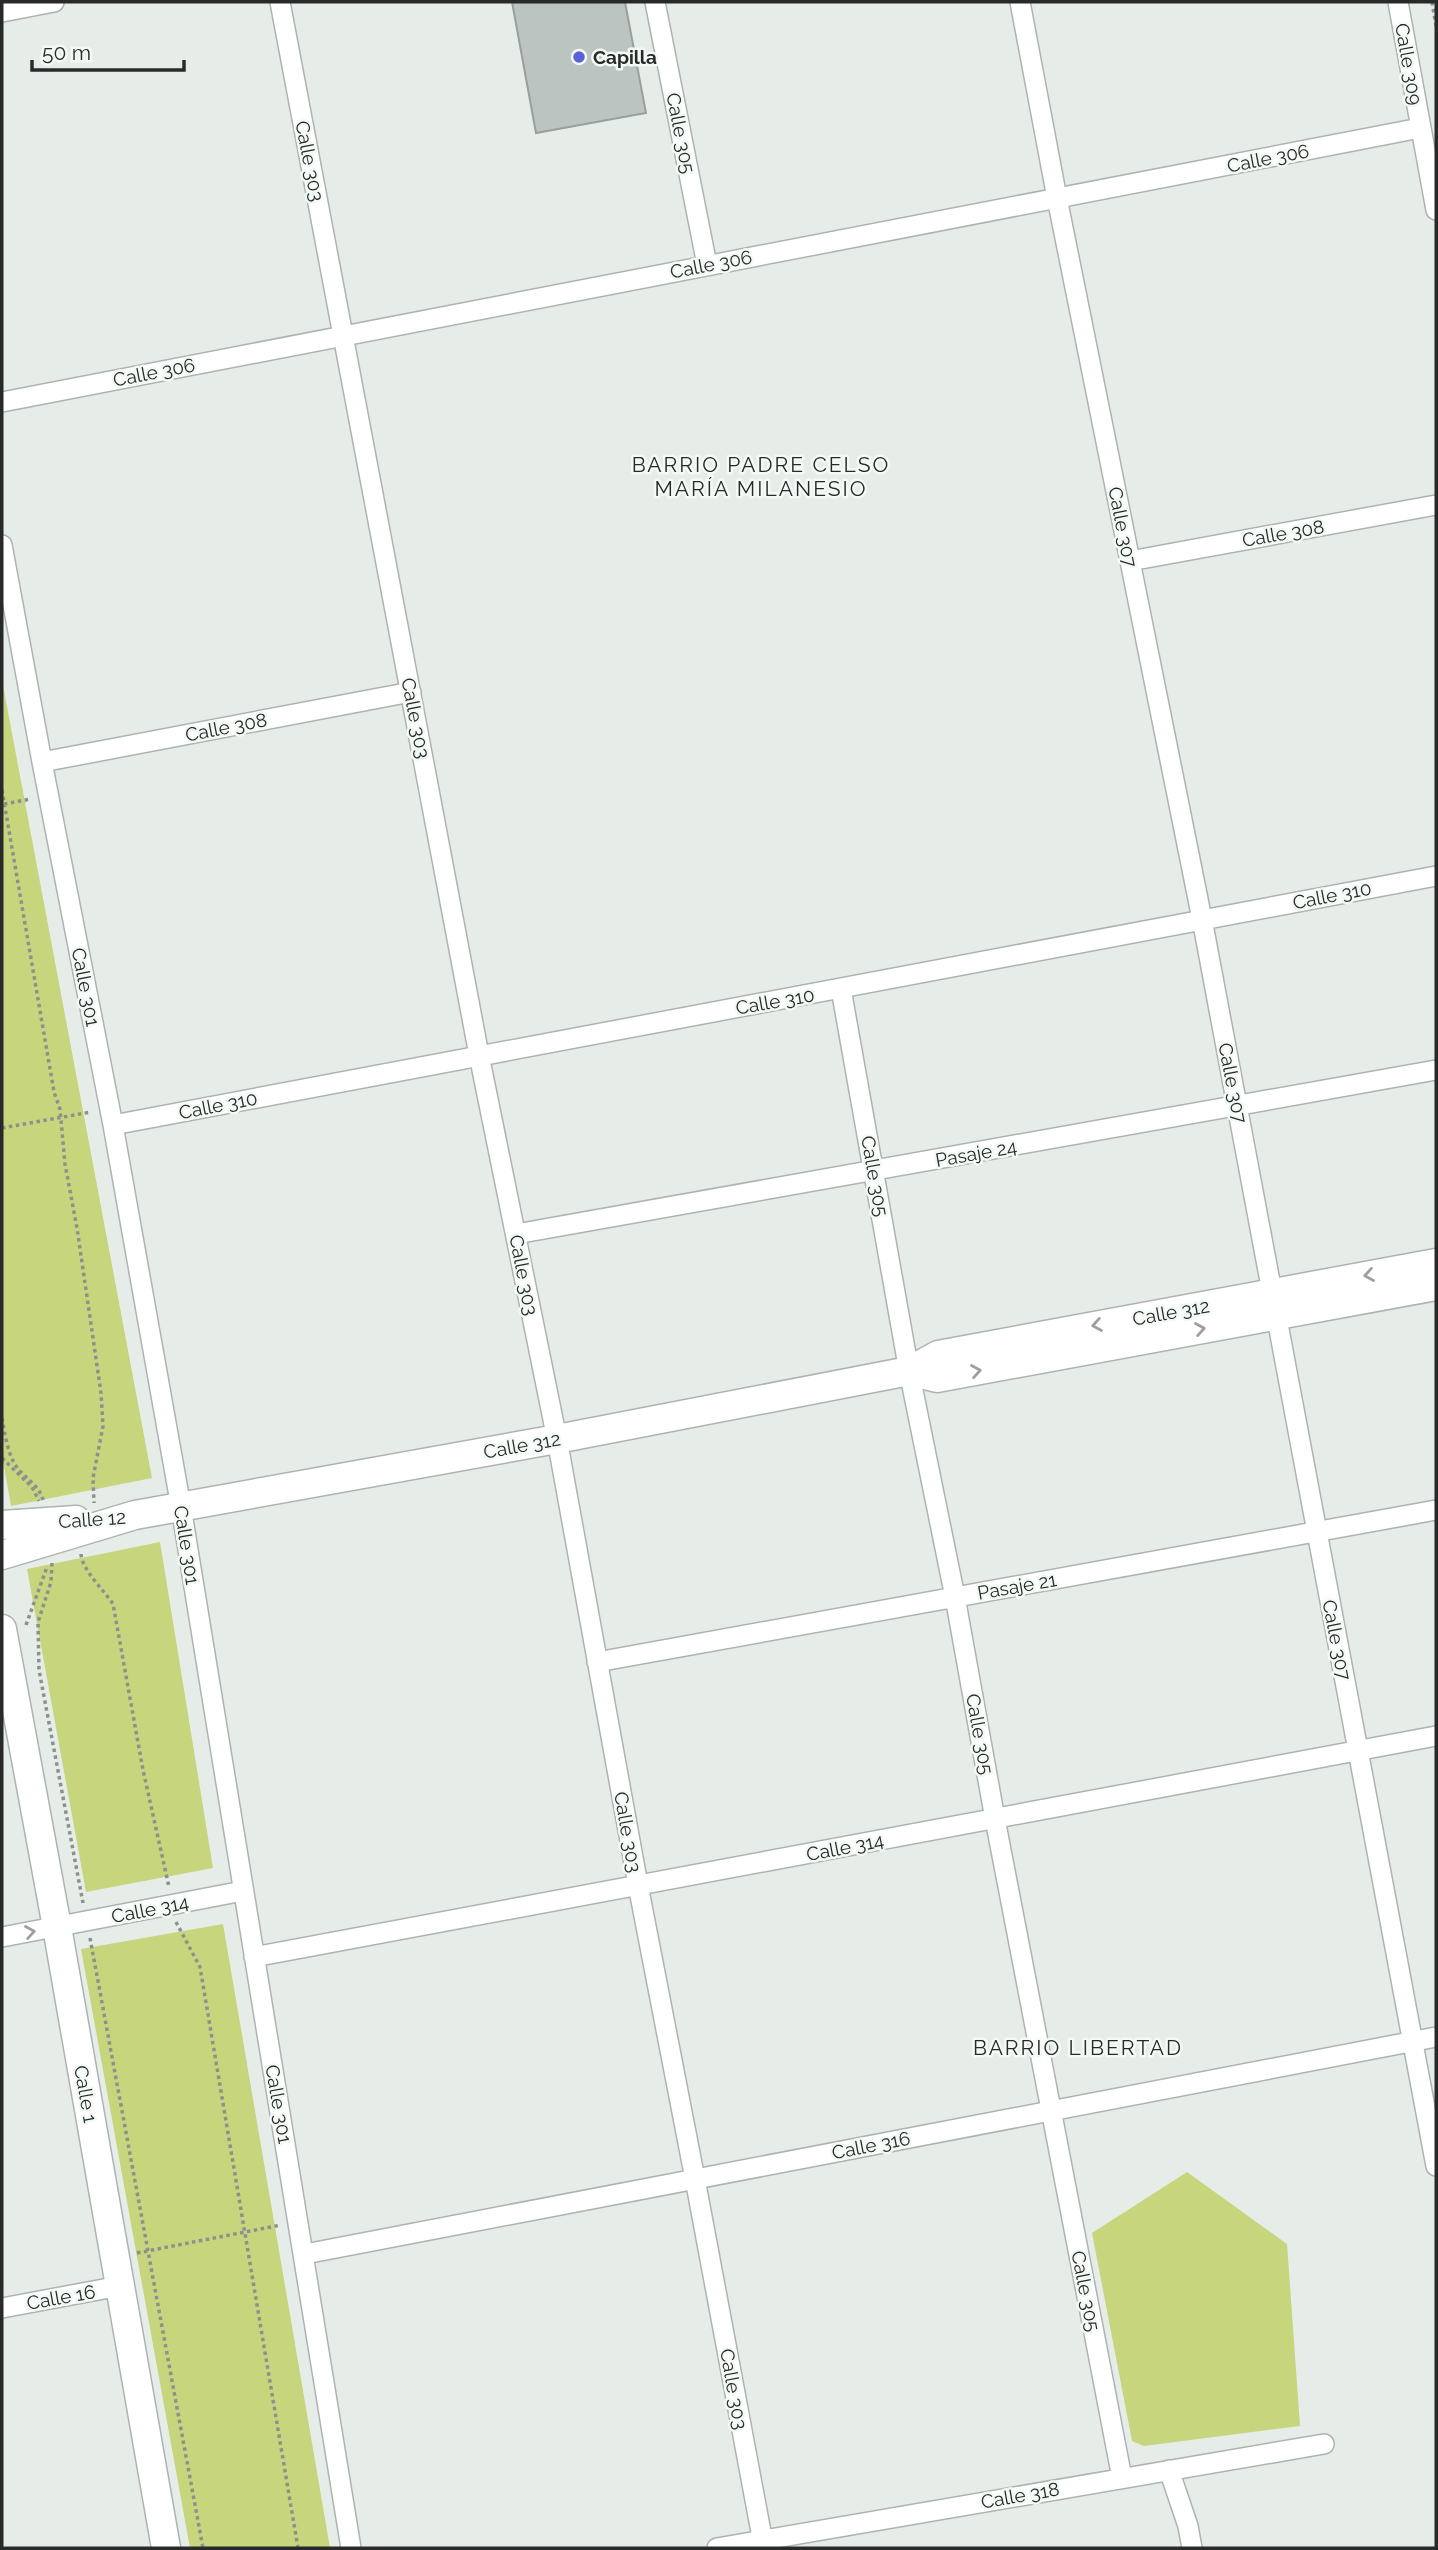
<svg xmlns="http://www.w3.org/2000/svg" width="1438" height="2550" font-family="Raleway,sans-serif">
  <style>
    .green { fill: #c7d57d }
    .building { fill: #bcc4c2; stroke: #98a09e; stroke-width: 2 }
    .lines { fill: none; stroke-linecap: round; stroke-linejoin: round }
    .street-casing { stroke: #adb3b0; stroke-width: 22 }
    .secondary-casing { stroke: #adb3b0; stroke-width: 31 }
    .path { stroke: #8c918e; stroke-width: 3.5; stroke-dasharray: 3.5 3.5; stroke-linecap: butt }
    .street { stroke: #fff; stroke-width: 19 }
    .secondary { stroke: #fff; stroke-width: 28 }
    .oneway { stroke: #9e9f9e }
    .poi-dot { fill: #5962d9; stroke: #f3faf6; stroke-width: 2.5 }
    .labels { text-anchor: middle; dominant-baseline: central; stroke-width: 5; stroke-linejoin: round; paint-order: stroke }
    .poi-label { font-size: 19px; font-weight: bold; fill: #272a28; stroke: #f3faf6; text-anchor: start }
    .street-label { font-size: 19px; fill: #272a28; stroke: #f3faf6 }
    .neighbourhood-label { font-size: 21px; letter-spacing: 2px; fill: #272a28; stroke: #f3faf6 }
  </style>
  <rect width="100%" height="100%" fill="#e6ede9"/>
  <path class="green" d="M2,680L152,1478L11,1506L2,1455Z
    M160,1542L213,1868L86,1892L27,1569Z
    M223,1924L330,2548H190L81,1949Z
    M1187,2172L1287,2244L1300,2426L1144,2446L1132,2441L1092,2233Z"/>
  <path class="building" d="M512,2H625L646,113L536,133Z"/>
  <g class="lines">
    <defs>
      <path id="street" d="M280,2L479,1055L557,1439L638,1885L695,2179L764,2548
        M655,2L707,265
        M1020,2L1057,198L1202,919L1436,2166
        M1398,2L1436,210
        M2,12L54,2
        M2,402L1420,128
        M2,545L42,762L113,1125L181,1507L351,2548
        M1130,561L1436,505
        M42,762L411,692
        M841,989L909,1371L955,1597L995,1819L1122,2478
        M113,1125L1436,876
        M516,1234L1436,1070
        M597,1662L1436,1510
        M2,1937L243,1891
        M254,1957L1436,1736
        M305,2254L1436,2037
        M2,2308L120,2286
        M1169,2470L1188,2526L1192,2548
        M717,2548L1324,2444"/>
      <path id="secondary" d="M909,1371L937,1378L1436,1286
        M2,1525L76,1520
        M2,1555L135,1515L557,1439L909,1371L938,1355L1436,1263
        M2,1629L57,1927L166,2548"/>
    </defs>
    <use href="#street" class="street-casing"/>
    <use href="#secondary" class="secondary-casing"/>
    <path class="path" d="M1432,2L1436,26
      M2,790L54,1092L60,1109L65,1164L77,1228L101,1393L103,1426L93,1478L94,1503
      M4,804L31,799
      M2,1128L91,1112
      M2,1418C5,1435 8,1457 19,1470C28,1480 40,1487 43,1500
      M2,1458L32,1487L39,1501
      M81,1554C82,1570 103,1589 113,1604L143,1770L169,1887
      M52,1563L51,1582L38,1622L39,1670L83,1903
      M26,1625L47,1567
      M176,1922L200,1967L298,2548
      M90,1938L203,2548
      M137,2253L281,2225"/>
    <use href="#street" class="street"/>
    <use href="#secondary" class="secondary"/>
  </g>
  <defs><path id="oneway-chevron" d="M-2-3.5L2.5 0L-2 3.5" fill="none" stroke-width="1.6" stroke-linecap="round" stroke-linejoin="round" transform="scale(1.75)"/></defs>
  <g class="oneway">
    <use href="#oneway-chevron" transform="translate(1369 1275) rotate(170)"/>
    <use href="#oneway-chevron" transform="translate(1097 1325) rotate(170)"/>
    <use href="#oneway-chevron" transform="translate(1200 1329) rotate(-10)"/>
    <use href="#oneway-chevron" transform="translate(976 1371) rotate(-10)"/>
    <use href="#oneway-chevron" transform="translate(30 1932) rotate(-10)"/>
  </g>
  <circle class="poi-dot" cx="579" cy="57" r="7"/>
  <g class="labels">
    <g class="poi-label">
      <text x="593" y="57">Capilla</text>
    </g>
    <g class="street-label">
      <text transform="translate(1409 64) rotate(80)">Calle 309</text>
      <text transform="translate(681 133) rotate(79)">Calle 305</text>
      <text transform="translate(1268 158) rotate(-11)">Calle 306</text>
      <text transform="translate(310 161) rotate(79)">Calle 303</text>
      <text transform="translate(711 264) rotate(-11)">Calle 306</text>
      <text transform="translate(154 372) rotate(-11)">Calle 306</text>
      <text transform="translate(1123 527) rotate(79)">Calle 307</text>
      <text transform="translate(1283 533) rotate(-10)">Calle 308</text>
      <text transform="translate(416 718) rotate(79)">Calle 303</text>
      <text transform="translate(226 727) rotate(-11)">Calle 308</text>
      <text transform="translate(1332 895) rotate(-11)">Calle 310</text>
      <text transform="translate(86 987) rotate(79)">Calle 301</text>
      <text transform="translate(775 1001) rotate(-10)">Calle 310</text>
      <text transform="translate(1233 1083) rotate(79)">Calle 307</text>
      <text transform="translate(218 1105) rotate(-11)">Calle 310</text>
      <text transform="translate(976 1153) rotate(-10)">Pasaje 24</text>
      <text transform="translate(875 1176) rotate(80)">Calle 305</text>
      <text transform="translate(524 1275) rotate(79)">Calle 303</text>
      <text transform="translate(1171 1312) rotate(-10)">Calle 312</text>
      <text transform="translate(522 1445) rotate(-10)">Calle 312</text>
      <text transform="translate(92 1519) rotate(-4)">Calle 12</text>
      <text transform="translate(187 1545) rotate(81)">Calle 301</text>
      <text transform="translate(1017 1586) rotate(-10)">Pasaje 21</text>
      <text transform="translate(1337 1640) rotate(79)">Calle 307</text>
      <text transform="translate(980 1734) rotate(80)">Calle 305</text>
      <text transform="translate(628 1832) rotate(80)">Calle 303</text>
      <text transform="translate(845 1847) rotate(-11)">Calle 314</text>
      <text transform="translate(150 1909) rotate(-11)">Calle 314</text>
      <text transform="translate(86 2094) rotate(80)">Calle 1</text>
      <text transform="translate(279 2104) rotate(80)">Calle 301</text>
      <text transform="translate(871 2145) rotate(-11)">Calle 316</text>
      <text transform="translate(1086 2291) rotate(79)">Calle 305</text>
      <text transform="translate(61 2297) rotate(-10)">Calle 16</text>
      <text transform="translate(734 2389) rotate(80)">Calle 303</text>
      <text transform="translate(1020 2495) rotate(-10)">Calle 318</text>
    </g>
    <g class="neighbourhood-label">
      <text x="761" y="464">BARRIO PADRE CELSO<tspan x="761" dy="24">MARÍA MILANESIO</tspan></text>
      <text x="1078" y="2047">BARRIO LIBERTAD</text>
    </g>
  </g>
  <rect width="1438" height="2550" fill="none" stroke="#272a28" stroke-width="7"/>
  <path d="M32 60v10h152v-10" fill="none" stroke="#272a28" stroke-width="3.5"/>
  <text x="42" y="60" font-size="21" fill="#272a28" stroke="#f3faf6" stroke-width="5" paint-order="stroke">50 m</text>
</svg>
